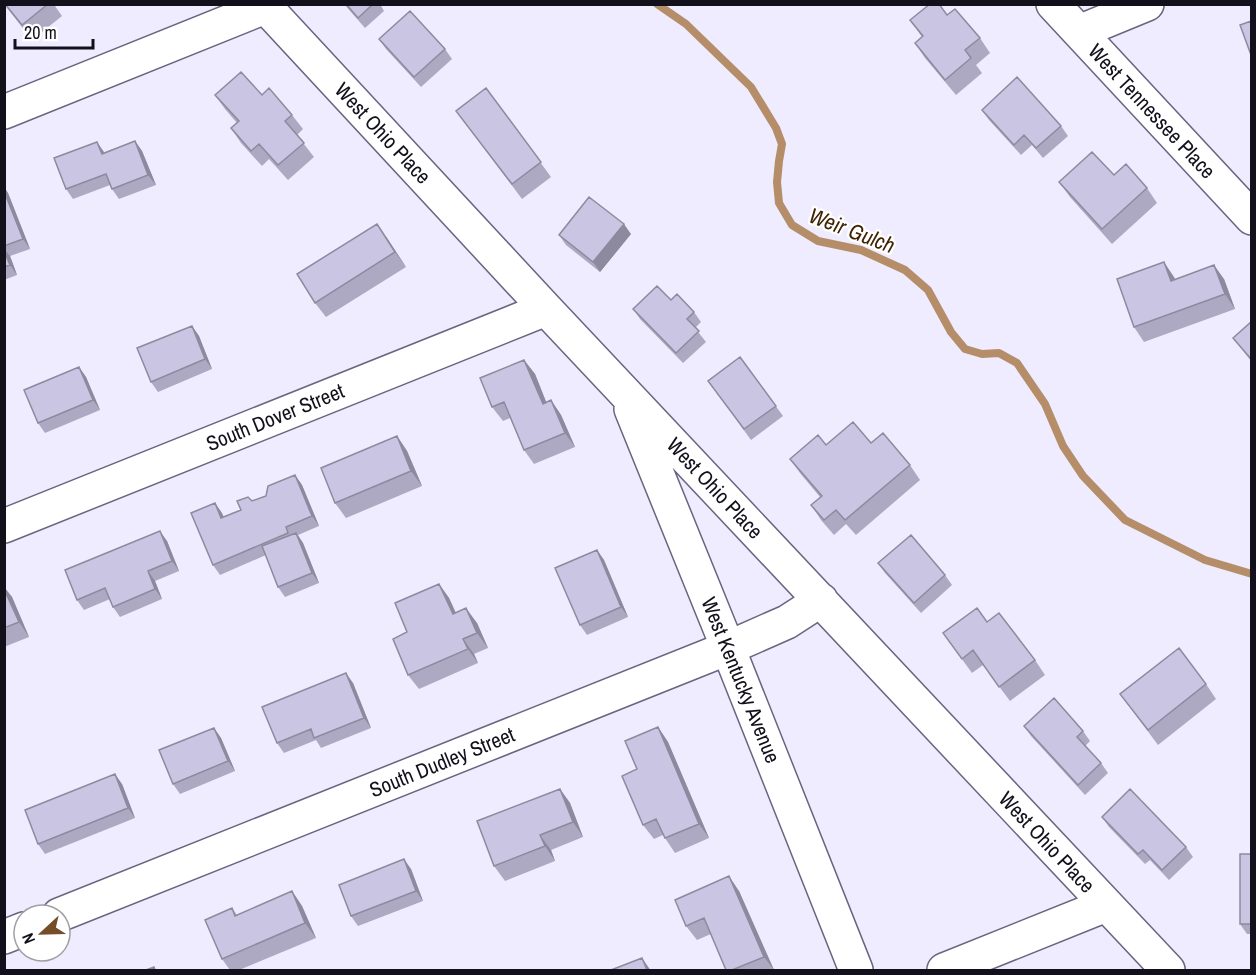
<svg xmlns="http://www.w3.org/2000/svg" width="1256" height="975" font-family="'Archivo Narrow',sans-serif">
  <style>
    .lines { fill: none; stroke-linecap: round; stroke-linejoin: round }
    .stream { stroke: #b58e69; stroke-width: 8 }
    .minor-casing { stroke: #68657f; stroke-width: 36 }
    .minor { stroke: #fff; stroke-width: 33 }
    .wall { fill: #ada9c3 }
    .shaded-wall { fill: #8d8a9f }
    .building { fill: #c9c5e3; stroke: #8d8a9f; stroke-width: 1.5 }
    .labels { text-anchor: middle; dominant-baseline: central; stroke-width: 4.5; stroke-linejoin: round; paint-order: stroke }
    .street-label { font-size: 21px; fill: #12101a; stroke: #fff }
    .water-label { font-size: 22px; font-style: italic; fill: #3e2304; stroke: #fff }
  </style>
  <rect width="100%" height="100%" fill="#eeecfe"/>
  <g class="lines">
    <path class="stream" d="M657,4L686,24L751,87L776,128L782,144L779,161L777,182L779,203L792,225L818,241L861,250L905,270L928,290L951,332L965,349L982,354L999,353L1017,363L1045,404L1063,446L1083,476L1125,520L1205,560L1252,574"/>
    <defs>
      <path id="minor" d="M263,4L546,309L1168,970
        M1053,4L1252,218
        M1079,32L1147,4
        M4,112L265,7
        M631,409L728,648L856,970
        M4,526L546,309
        M59,915L728,648L787,622L821,600
        M4,937L24,929
        M944,970L1106,905"/>
    </defs>
    <use href="#minor" class="minor-casing"/>
    <use href="#minor" class="minor"/>
  </g>
  <path class="wall" d="M4,4H57L55,6L62,16L32,40Z
    M344,4H380L384,11L365,28Z
    M947,15L980,38L990,53L976,65L982,73L956,95L925,58L915,43L922,37L910,20Z
    M379,39L445,49L452,59L421,87L386,49Z
    M486,88L551,177L522,199L456,111Z
    M215,95H262L292,115L303,129L297,135L314,157L288,180L269,159L262,166L241,143L231,128L237,123L225,109Z
    M982,110L1061,126L1068,136L1043,158L1032,145L1021,155L989,120Z
    M135,141L142,151L156,185L119,199L112,189L110,185L73,199L66,189L105,152Z
    M1114,175L1147,188L1157,203L1112,244L1070,197L1059,182Z
    M4,187L8,193L30,249L10,256L17,275L4,280Z
    M631,234L600,272L566,245L559,235Z
    M387,238L406,267L326,317L315,303Z
    M1174,277L1175,279H1224L1235,309L1144,342L1134,327Z
    M671,300L694,312L701,322L695,328L706,342L683,363L640,319L633,309Z
    M1251,322V361L1233,338Z
    M192,326L199,336L212,369L158,392L151,382Z
    M740,357L783,416L751,440L708,381Z
    M524,360L535,374L546,402L551,400L561,415L575,447L534,464L524,450L510,418L503,421L492,407Z
    M79,367L86,377L100,410L45,433L38,423Z
    M397,436L407,451L422,486L346,518L335,503Z
    M871,443L910,465L920,480L856,535L846,524L834,535L821,520L811,505L820,497L800,473L790,459L826,445Z
    M295,475L302,485L319,526L298,535L303,543L319,583L285,597L278,587L266,555L220,575L213,565L215,503L224,517L241,510L252,501L266,496Z
    M167,541L179,571L155,581L162,599L120,617L113,607L110,599L84,610L77,600Z
    M597,550L604,560L628,617L587,635L580,625Z
    M878,563L945,575L952,585L921,613L885,573Z
    M439,584L449,598L456,613L477,623L488,648L474,654L478,663L419,689L408,675Z
    M4,587L12,597L29,637L4,647Z
    M987,622L1035,660L1045,675L1010,701L983,665L972,673L943,633Z
    M353,683L371,728L321,748L316,740L284,753L277,743Z
    M1206,684L1216,699L1158,745L1120,694Z
    M1024,726L1083,731L1090,741L1085,746L1101,763L1108,773L1085,795L1031,736Z
    M658,727L668,742L709,838L675,853L663,835L654,839L643,825L637,769Z
    M214,728L221,738L235,771L180,794L173,784Z
    M122,784L135,818L45,854L38,844Z
    M560,789L570,803L583,837L551,850L555,861L505,881L494,866Z
    M1102,817L1186,847L1193,857L1169,880L1150,860L1145,864L1109,827Z
    M1251,854V934H1247L1240,924Z
    M411,869L423,901L358,926L351,916Z
    M292,891L302,906L316,938L239,970H230L222,959L232,908L237,915Z
    M739,891L774,970H726L711,934L697,940L686,926Z"/>
  <path class="shaded-wall" d="M135,141L142,151L156,185L148,175Z
    M97,142L104,152L109,164L102,154Z
    M4,187L8,193L30,249L23,239L4,191Z
    M377,224L387,238L406,267L395,252Z
    M624,224L631,234L600,272L593,262Z
    M4,249L10,256L17,275L10,265Z
    M1164,262L1174,277L1181,295L1171,281Z
    M1214,265L1224,279L1235,309L1225,294Z
    M192,326L199,336L212,369L205,359Z
    M524,360L535,374L553,419L543,404Z
    M79,367L86,377L100,410L93,400Z
    M551,400L561,415L575,447L565,433Z
    M397,436L407,451L422,486L411,471Z
    M295,475L302,485L319,526L312,516Z
    M215,503L222,513L228,528L221,518Z
    M160,531L167,541L179,571L172,561Z
    M296,533L303,543L319,583L312,573Z
    M597,550L604,560L628,617L621,607Z
    M148,571L155,581L162,599L155,589Z
    M439,584L449,598L463,629L453,614Z
    M4,587L12,597L29,637L19,622L4,589Z
    M466,608L477,623L488,648L477,633Z
    M463,639L474,654L478,663L468,649Z
    M346,673L353,683L371,728L364,718Z
    M658,727L668,742L709,838L699,824Z
    M214,728L221,738L235,771L228,761Z
    M115,774L122,784L135,818L128,808Z
    M560,789L570,803L583,837L573,822Z
    M540,835L551,850L555,861L545,846Z
    M404,859L411,869L423,901L416,891Z
    M729,876L739,891L774,970L764,957Z
    M292,891L302,906L316,938L305,923Z
    M642,958L649,968L650,970H647Z"/>
  <path class="building" d="M5,4H48L22,25Z
    M346,4H373L358,18Z
    M930,4H939L947,15L955,9L980,38L965,50L971,58L945,80L915,43L923,36L910,20Z
    M410,11L445,49L414,77L379,39Z
    M1251,21V55L1240,25Z
    M241,72L262,95L269,88L292,115L285,121L304,143L278,165L259,144L251,151L231,128L239,121L215,95Z
    M1017,77L1061,126L1036,148L1024,135L1014,145L982,110Z
    M486,88L541,162L512,184L456,111Z
    M135,141L148,175L112,189L106,174L66,189L54,158L97,142L102,154Z
    M1092,152L1114,175L1126,164L1147,188L1102,229L1059,182Z
    M4,191L23,239L4,246Z
    M589,197L624,224L593,262L559,235Z
    M377,224L395,252L315,303L297,274Z
    M4,251L10,265L4,267Z
    M1164,262L1171,281L1214,265L1225,294L1134,327L1117,279Z
    M657,286L671,300L677,294L694,312L687,319L699,331L676,353L633,309Z
    M1251,322V359L1233,338Z
    M192,326L205,359L151,382L137,348Z
    M740,357L776,406L744,429L708,381Z
    M524,360L543,404L551,400L565,433L524,450L504,402L492,407L480,378Z
    M79,367L93,400L38,423L24,390Z
    M853,422L871,443L883,433L910,465L845,520L836,510L824,520L811,505L822,496L790,459L818,435L826,445Z
    M397,436L411,471L335,503L321,468Z
    M295,475L312,516L286,527L288,533L213,565L191,513L215,503L221,518L241,510L237,501L248,497L252,501L266,496L268,486Z
    M160,531L172,561L148,571L155,589L113,607L105,588L77,600L65,570Z
    M296,533L312,573L278,587L262,546Z
    M911,535L945,575L914,603L878,563Z
    M597,550L621,607L580,625L555,568Z
    M439,584L453,614L466,608L477,633L463,639L468,649L408,675L393,639L407,632L395,603Z
    M4,589L19,622L4,628Z
    M977,608L987,622L999,613L1035,660L999,687L973,650L962,659L943,633Z
    M1179,648L1206,684L1148,730L1120,694Z
    M346,673L364,718L314,738L311,729L277,743L262,707Z
    M1054,698L1083,731L1077,737L1101,763L1078,785L1024,726Z
    M658,727L699,824L665,838L656,819L643,825L622,776L637,769L625,741Z
    M214,728L228,761L173,784L159,750Z
    M115,774L128,808L38,844L25,810Z
    M560,789L573,822L540,835L545,846L494,866L477,821Z
    M1130,789L1186,847L1162,870L1143,850L1138,854L1102,817Z
    M1240,854H1251V924H1240Z
    M404,859L416,891L351,916L339,885Z
    M729,876L764,957L732,970H726L704,918L686,926L675,900Z
    M292,891L305,923L222,959L205,920L232,908L235,916Z
    M642,958L647,970H611Z
    M154,967L155,970H146Z"/>
  <g class="labels">
    <g class="street-label">
      <text transform="translate(1152 111) rotate(47)">West Tennessee Place</text>
      <text transform="translate(383 133) rotate(47)">West Ohio Place</text>
      <text transform="translate(275 417) rotate(-22)">South Dover Street</text>
      <text transform="translate(715 488) rotate(47)">West Ohio Place</text>
      <text transform="translate(741 680) rotate(68)">West Kentucky Avenue</text>
      <text transform="translate(442 762) rotate(-22)">South Dudley Street</text>
      <text transform="translate(1047 842) rotate(47)">West Ohio Place</text>
    </g>
    <g class="water-label">
      <text transform="translate(852 230) rotate(21)">Weir Gulch</text>
    </g>
  </g>
  <rect width="1256" height="975" fill="none" stroke="#12101a" stroke-width="12"/>
  <g transform="translate(42 933) rotate(248)"><circle r="28" fill="#ffffff" stroke="#a09fa3" stroke-width="1.5"/>
  <path d="M0-4.5L10 22L0 15L-10 22Z" fill="#734e29"/>
  <text y="-9" font-size="16" font-weight="bold" text-anchor="middle" fill="#12101a">N</text>
  </g>
  <path d="M15 39v9h78v-9" fill="none" stroke="#12101a" stroke-width="3"/>
  <text x="24" y="39" font-size="18" fill="#12101a" stroke="#ffffff" stroke-width="4.5" paint-order="stroke">20 m</text>
</svg>
